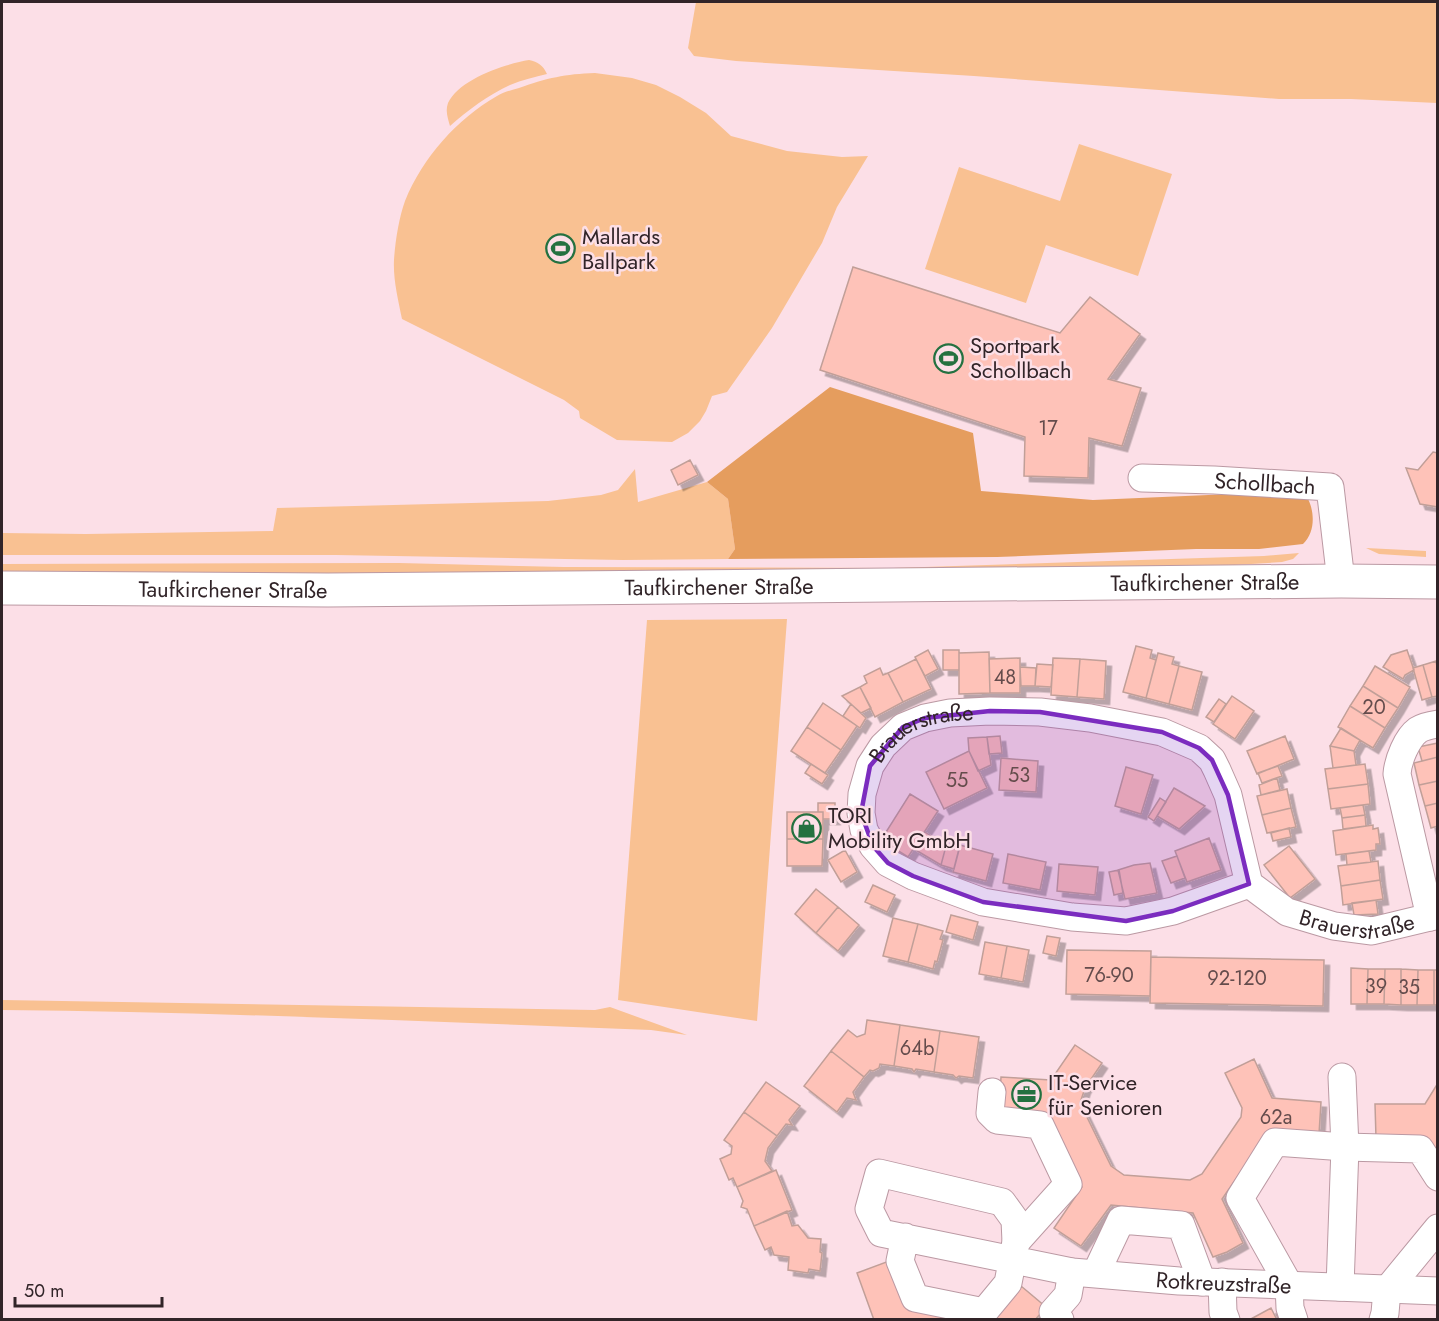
<svg xmlns="http://www.w3.org/2000/svg" width="1439" height="1321" font-family="Jost,sans-serif">
  <style>
    .green { fill: #f9c192 }
    .forest { fill: #e59d5e }
    .building { fill: #fec2b8; stroke: #c19f98; stroke-width: 1.5; filter: url(#shadow) }
    .lines { fill: none; stroke-linecap: round; stroke-linejoin: round }
    .minor-casing { stroke: #bb99a3; stroke-width: 29 }
    .major-casing { stroke: #bb99a3; stroke-width: 35 }
    .minor { stroke: #fff; stroke-width: 27 }
    .major { stroke: #fff; stroke-width: 33 }
    .marked { fill: #7b2cbf; fill-opacity: 0.2; stroke: #7b2cbf; stroke-width: 4.5; stroke-linejoin: round }
    .labels { text-anchor: middle; dominant-baseline: central; stroke-width: 5; stroke-linejoin: round; paint-order: stroke }
    .number-label { font-size: 20px; fill: #644c4c }
    .poi-label { font-size: 22px; fill: #312428; stroke: #fcdfe7; text-anchor: start }
    .street-label { font-size: 22px; fill: #312428; stroke: #fcdfe7 }
  </style>
  <defs>
    <filter id="shadow"><feDropShadow dx="5.5" dy="5.5" stdDeviation="0" flood-color="#0004"/></filter>
  </defs>
  <rect width="100%" height="100%" fill="#fcdfe7"/>
  <path class="green" d="M696,2H1437V103L1351,99H1279L974,76L736,61L694,56L688,48Z
    M529,60C538,62 543,65 547,74C535,77 522,80 510,85C488,95 468,110 450,126C448,119 445,111 448,103C459,79 505,64 529,60Z
    M595,73L632,78L656,85L680,97L706,113L731,136L787,151L842,157L868,156L837,207L822,243L772,328L727,392L712,396L706,411L700,421L688,433L672,442L617,440L580,418L579,411L564,400L402,319C398,299 393,279 394,260C395,243 399,217 405,201C423,157 457,119 497,96C504,92 512,90 519,88C547,78 565,74 595,73Z
    M1079,144L1172,174L1138,276L1046,245L1026,303L925,269L959,167L1060,201Z
    M635,469L638,502L707,482L728,499L735,549L728,559L623,560L336,555H2V533L86,534L273,531L277,508L548,501L601,495L618,490Z
    M1366,548L1426,551V557L1379,554Z
    M1299,553L1293,559L1282,562L1218,566L2,578V564L399,563L564,567L893,568L1264,556Z
    M787,619L757,1021L618,1000L647,620Z
    M2,1000L595,1010L610,1007L687,1035L651,1030C435,1022 218,1012 2,1010Z"/>
  <path class="forest" d="M830,387L973,433L981,491L1093,500L1278,492L1308,499C1315,513 1315,533 1303,544L1259,549H1196L997,557L728,559L735,549L728,499L707,482Z"/>
  <path class="building" d="M853,267L1060,333L1090,297L1140,334L1108,379L1141,388L1122,446L1089,438L1088,478L1024,476L1025,437L820,370Z
    M1433,452L1438,453V507L1420,504L1406,468L1418,470Z
    M690,460L698,475L678,485L671,470Z
    M1136,646L1152,650L1150,658L1156,660L1146,698L1123,692Z
    M928,650L938,669L925,676L915,657Z
    M943,650H959V670H943Z
    M1407,650L1414,670L1405,675L1403,679L1383,667L1391,655Z
    M989,652L990,693L959,694V653Z
    M1158,653L1174,657L1172,664L1179,666L1169,704L1146,698Z
    M1020,658V693H990L989,659Z
    M1053,658L1080,659L1077,697L1051,695Z
    M916,659L931,689L903,702L888,673Z
    M1080,659L1106,661L1104,699L1077,697Z
    M1436,661L1438,672V696L1432,697L1423,665Z
    M1037,664L1053,665L1051,687L1035,686Z
    M1423,665L1432,697L1422,700L1413,668Z
    M1179,666L1202,672L1192,710L1169,704Z
    M1375,666L1410,687L1398,708L1363,686Z
    M1020,667L1036,668L1035,686H1021Z
    M880,668L883,675L888,673L903,702L875,717L860,687L867,683L864,676Z
    M1363,686L1398,708L1385,728L1350,706Z
    M860,687L871,708L861,713L842,696Z
    M1232,696L1254,711L1235,739L1213,724Z
    M1219,699L1226,704L1214,722L1206,717Z
    M823,703L857,726L841,750L807,727Z
    M851,704L866,718L860,728L843,716Z
    M1350,706L1385,728L1373,748L1338,727Z
    M807,727L841,750L825,773L791,751Z
    M1341,728L1360,740L1354,751L1330,746Z
    M1000,736L1002,753L989,754L987,737Z
    M1285,736L1294,759L1257,774L1247,751Z
    M987,737L991,765L978,771L969,751L968,738Z
    M1438,743V757L1422,761L1418,747Z
    M1330,746L1354,751L1356,765L1333,768Z
    M969,751L987,788L944,809L926,772Z
    M1438,757V781L1419,785L1414,763Z
    M1001,758L1038,761L1036,792L999,790Z
    M811,764L828,775L822,784L805,773Z
    M1365,764L1368,784L1328,789L1325,769Z
    M1278,766L1282,776L1262,783L1258,773Z
    M1126,767L1153,775L1141,814L1115,806Z
    M1277,778L1280,790L1261,795L1259,785Z
    M1438,781V803L1425,806L1419,785Z
    M1368,784L1370,804L1331,809L1328,789Z
    M1174,788L1205,806L1179,829L1157,816Z
    M1287,789L1291,808L1262,815L1257,796Z
    M910,794L938,811L908,857L881,840Z
    M1160,798L1166,802L1154,821L1148,817Z
    M818,803H835V819H823V812H818Z
    M1438,803V826L1431,828L1425,806Z
    M1363,805L1365,815L1342,818L1340,808Z
    M1291,808L1296,827L1267,833L1262,815Z
    M787,812H823V839H787Z
    M1365,815L1366,826L1343,829L1342,818Z
    M1373,825V829L1378,828L1380,844H1376V850L1336,855L1333,831Z
    M1289,828L1291,837L1273,841L1271,833Z
    M925,832L946,846L941,865L914,849Z
    M1209,838L1221,870L1187,882L1175,851Z
    M787,839H823L822,866H787Z
    M960,845L993,854L986,881L953,872Z
    M946,846L959,850L954,869L941,865Z
    M1289,846L1315,879L1290,898L1264,865Z
    M845,850L857,872L841,882L828,860Z
    M1369,851L1371,862L1347,865L1346,854Z
    M1008,854L1046,862L1040,890L1003,883Z
    M1177,856L1185,878L1171,883L1162,861Z
    M1378,861L1380,880L1341,886L1338,866Z
    M1150,863L1157,893L1125,899L1118,870L1134,865Z
    M1059,864L1098,867L1095,895L1057,891Z
    M1119,870L1123,893L1114,895L1109,872Z
    M1380,880L1383,899L1343,905L1341,886Z
    M873,885L895,895L887,912L865,902Z
    M816,889L838,907L816,933L795,914Z
    M1376,900L1378,914L1354,915L1352,903Z
    M838,907L859,925L838,951L816,933Z
    M951,915L978,922L973,940L946,932Z
    M893,918L918,924L908,962L883,956Z
    M918,924L943,931L940,939L943,940L937,962L935,961L933,969L908,962Z
    M1047,936L1060,938L1056,956L1043,953Z
    M985,942L1007,946L1001,978L979,974Z
    M1007,946L1029,950L1023,982L1001,978Z
    M1067,950L1151,951L1150,996L1066,994Z
    M1151,957L1324,960L1323,1006L1150,1003Z
    M1351,968L1368,969L1367,1004H1351Z
    M1368,969H1385L1384,1004H1367Z
    M1385,969H1401V1005L1384,1004Z
    M1401,969L1418,970L1417,1005H1401Z
    M1418,970H1434V1005H1417Z
    M1434,970H1438V1005H1434Z
    M867,1020L900,1025L894,1066L880,1064L879,1068L873,1071L870,1070L864,1077L831,1051L848,1030L857,1037L865,1034Z
    M900,1025L940,1031L934,1072L916,1069L914,1072L912,1069L894,1066Z
    M940,1031L979,1037L973,1078L959,1076L956,1078L953,1075L934,1072Z
    M1075,1045L1102,1063L1085,1088L1080,1103L1111,1166L1124,1175L1190,1180L1202,1174L1241,1117L1242,1108L1225,1073L1254,1059L1272,1098L1321,1102L1319,1134L1269,1131L1222,1199L1243,1243L1227,1252L1213,1257L1193,1213L1111,1205L1081,1246L1054,1228L1082,1187L1047,1114L999,1110L1001,1077L1051,1080Z
    M831,1051L864,1077L853,1092L856,1100L847,1098L837,1112L804,1086Z
    M766,1082L800,1106L789,1120L792,1125L786,1124L777,1136L744,1112Z
    M1438,1083V1158L1376,1138L1375,1104H1425Z
    M744,1112L777,1136L768,1148L765,1161L772,1171L737,1187L733,1178L729,1180L720,1159L731,1154L732,1146L724,1140Z
    M776,1170L792,1210L754,1226L747,1209L741,1207L743,1201L737,1187Z
    M787,1211L792,1226L798,1225L808,1238L821,1239L820,1252L822,1253L820,1271L809,1269L808,1273L788,1270L789,1257L774,1255L771,1247L765,1250L754,1226Z
    M889,1261L966,1320H874L857,1273Z
    M1021,1286L1046,1307L1035,1320H993Z
    M1271,1308L1277,1320H1249Z"/>
  <g class="lines">
    <defs>
      <g id="minor">
        <path id="s1" d="M1142,478L1214,480L1330,487L1341,581"/>
        <path id="s2" d="M1249,884L1173,911L1126,921L1072,917L983,902L913,876L888,863L873,846L864,830L861,813L862,794L870,766L883,746L903,727L925,718L950,713L990,711L1040,712L1090,718L1162,732L1199,748L1212,760L1217,770L1228,795L1249,884L1287,912L1334,926L1372,931L1438,915"/>
        <path d="M1430,917L1397,774C1398,760 1407,738 1418,730C1424,726 1431,725 1438,724"/>
        <path d="M992,1092L990,1113L997,1120L1040,1125L1068,1184L1016,1242"/>
        <path id="s3" d="M905,1237L900,1261L915,1298L984,1312L1008,1283L1016,1242L1015,1220L1002,1202L879,1173L869,1209L881,1233L1072,1272L1179,1281L1438,1291"/>
        <path d="M1096,1273L1121,1220L1181,1225L1202,1282"/>
        <path d="M1222,1282L1223,1312L1226,1320"/>
        <path d="M1340,1287L1345,1147L1342,1077"/>
        <path d="M1060,1320L1053,1312L1068,1295L1072,1272"/>
        <path d="M1294,1320L1290,1308L1289,1285L1240,1198L1275,1142L1345,1147L1420,1149L1438,1177"/>
        <path d="M1383,1320L1385,1313L1387,1290L1438,1228"/>
      </g>
      <g id="major">
        <path id="s4" d="M2,588L328,590L1341,581L1438,582"/>
      </g>
    </defs>
    <use href="#minor" class="minor-casing"/>
    <use href="#major" class="major-casing"/>
    <use href="#minor" class="minor"/>
    <use href="#major" class="major"/>
  </g>
  <path class="marked" d="M990,711L1040,712L1162,732L1199,748L1212,760L1228,795L1249,884L1173,911L1126,921L983,902L913,876L888,863L873,846L861,813L870,766L903,727L925,718Z"/>
  <defs>
    <symbol id="stadium-ring" viewBox="-11 -11 22 22"><circle r="9.5" fill="#fcdfe7" stroke="#247140" stroke-width="1.5"/><path d="M0-5a6.5 5 0 1 0 0 10a6.5 5 0 1 0 0-10ZM-3.5-1.8h7v3.6h-7Z" fill="#247140"/></symbol>
    <symbol id="shop-ring" viewBox="-11 -11 22 22"><circle r="9.5" fill="#fcdfe7" stroke="#247140" stroke-width="1.5"/><path d="M-5-2.5h2.3a2.7 3.5 0 0 1 5.4 0H5L5.5 6h-11ZM-1.5-2.5h3a1.5 2.3 0 0 0-3 0Z" fill="#247140"/></symbol>
    <symbol id="office-ring" viewBox="-11 -11 22 22"><circle r="9.5" fill="#fcdfe7" stroke="#247140" stroke-width="1.5"/><path d="M-6-3h4V-5.5h4V-3h4V5H-6ZM-1-4.5V-3h2v-1.5ZM-6 0V1H6V0Z" fill="#247140"/></symbol>
  </defs>
  <g fill-rule="evenodd">
    <use href="#stadium-ring" x="544" y="232" width="33" height="33"/>
    <use href="#stadium-ring" x="932" y="342" width="33" height="33"/>
    <use href="#shop-ring" x="790" y="812" width="33" height="33"/>
    <use href="#office-ring" x="1010" y="1078" width="33" height="33"/>
  </g>
  <g class="labels">
    <g class="number-label">
      <text x="1048" y="428">17</text>
      <text x="1005" y="677">48</text>
      <text x="1374" y="707">20</text>
      <text x="1019" y="775">53</text>
      <text x="957" y="780">55</text>
      <text x="1109" y="975">76-90</text>
      <text x="1237" y="978">92-120</text>
      <text x="1376" y="986">39</text>
      <text x="1409" y="987">35</text>
      <text x="917" y="1048">64b</text>
      <text x="1276" y="1117">62a</text>
    </g>
    <g class="poi-label">
      <text x="582" y="236">Mallards<tspan x="582" dy="25">Ballpark</tspan></text>
      <text x="970" y="345">Sportpark<tspan x="970" dy="25">Schollbach</tspan></text>
      <text x="828" y="815">TORI<tspan x="828" dy="25">Mobility GmbH</tspan></text>
      <text x="1048" y="1082">IT-Service<tspan x="1048" dy="25">für Senioren</tspan></text>
    </g>
    <g class="street-label">
      <text stroke="none"><textPath href="#s1" startOffset="123">Schollbach</textPath></text>
      <text stroke="none"><textPath href="#s4" startOffset="1203">Taufkirchener Straße</textPath></text>
      <text stroke="none"><textPath href="#s4" startOffset="717">Taufkirchener Straße</textPath></text>
      <text stroke="none"><textPath href="#s4" startOffset="231">Taufkirchener Straße</textPath></text>
      <text stroke="none"><textPath href="#s2" startOffset="548">Brauerstraße</textPath></text>
      <text stroke="none"><textPath href="#s2" startOffset="1104">Brauerstraße</textPath></text>
      <text stroke="none"><textPath href="#s3" startOffset="796">Rotkreuzstraße</textPath></text>
    </g>
  </g>
  <rect width="1439" height="1321" fill="none" stroke="#312428" stroke-width="6"/>
  <path d="M15 1297v9h147v-9" fill="none" stroke="#312428" stroke-width="3"/>
  <text x="24" y="1297" font-size="18" fill="#312428" stroke="#fcdfe7" stroke-width="4.5" paint-order="stroke">50 m</text>
</svg>
